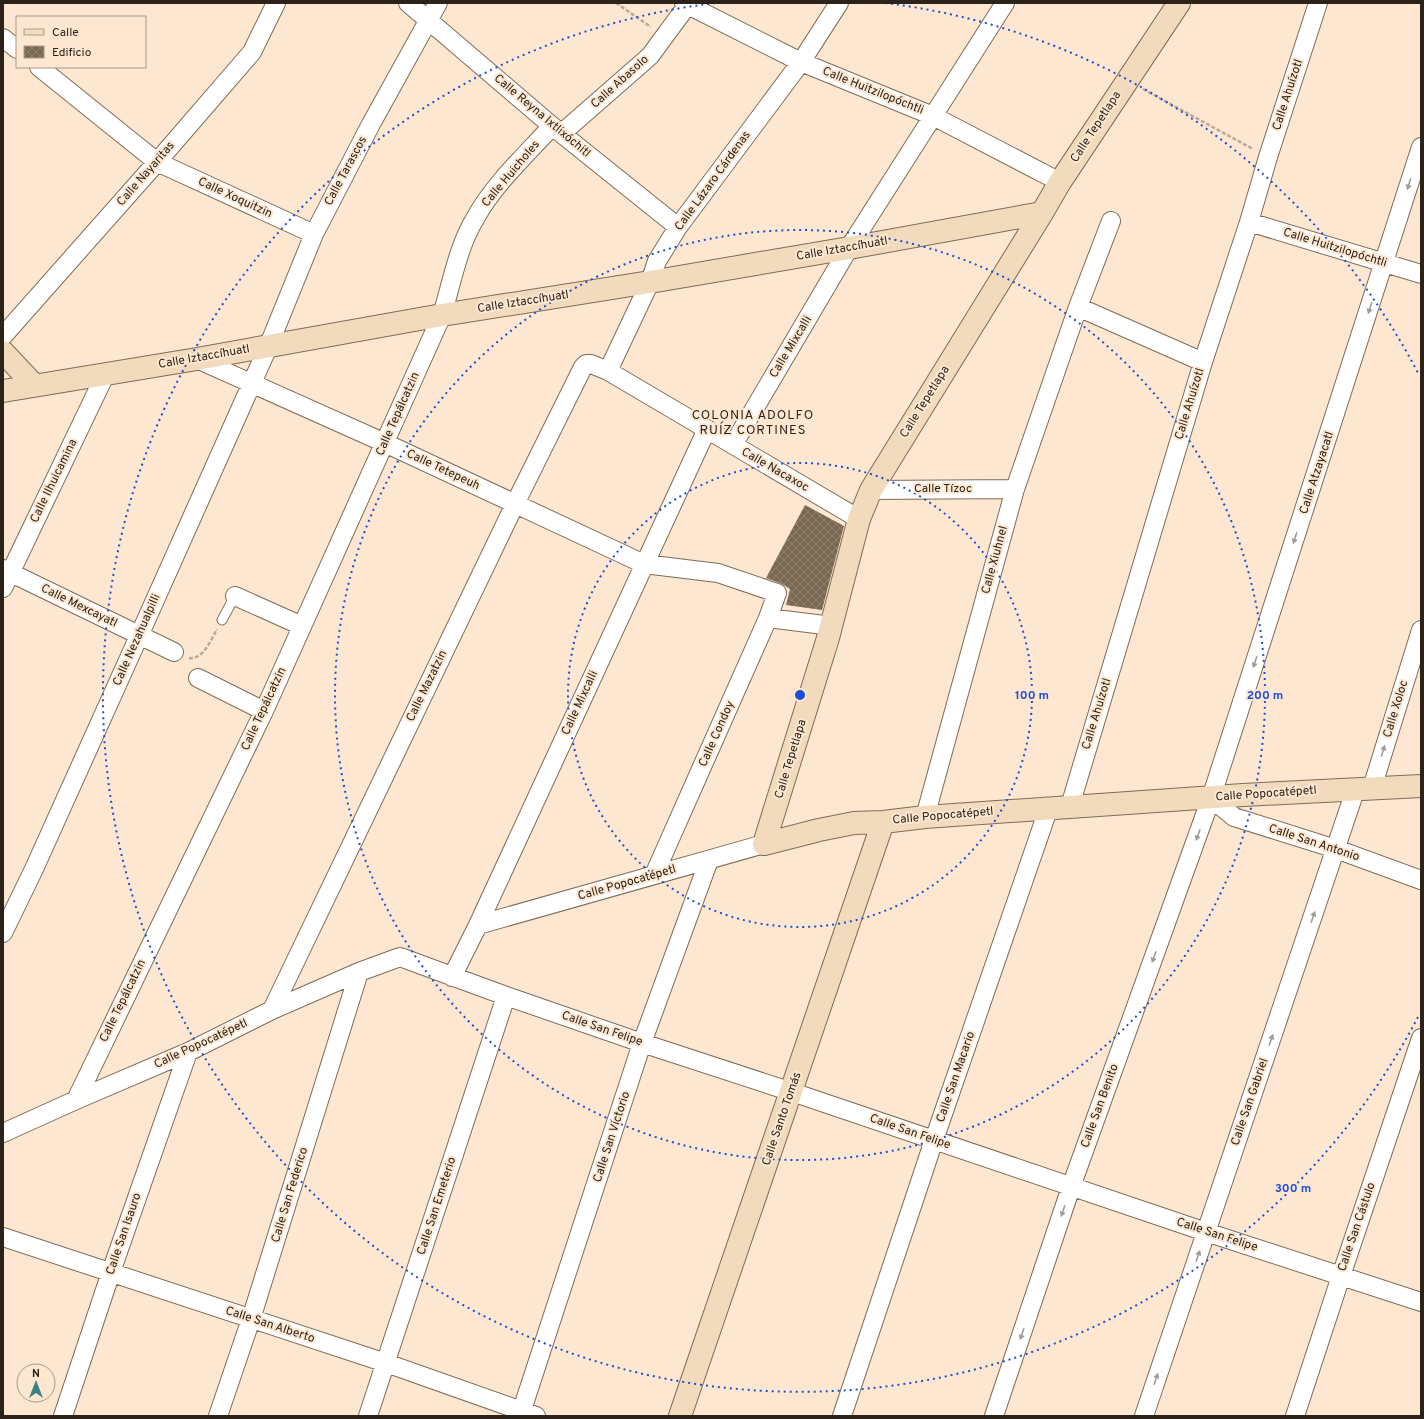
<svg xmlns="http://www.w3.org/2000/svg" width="1424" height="1419" font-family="Overpass,sans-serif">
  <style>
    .building { fill: url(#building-cross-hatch) }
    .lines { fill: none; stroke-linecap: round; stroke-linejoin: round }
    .lane-casing { stroke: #7f6b57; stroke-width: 11 }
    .street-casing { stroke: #7f6b57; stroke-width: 20 }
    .secondary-casing { stroke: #7f6b57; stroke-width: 24 }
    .path { stroke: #bba896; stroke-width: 2.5; stroke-dasharray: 4 2; stroke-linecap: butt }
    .lane { stroke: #fff; stroke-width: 9 }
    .street { stroke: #fff; stroke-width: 18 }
    .secondary { stroke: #f2dbbc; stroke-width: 22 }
    .oneway { fill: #a09c98 }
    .ring { fill: none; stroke: #1d4ed8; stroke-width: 2; stroke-dasharray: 2 4 }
    .labels { text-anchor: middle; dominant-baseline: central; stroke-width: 4; stroke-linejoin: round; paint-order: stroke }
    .street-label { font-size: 12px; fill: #2b231a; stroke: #fee7d0 }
    .neighbourhood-label { font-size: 13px; letter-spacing: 1px; fill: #2b231a; stroke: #fee7d0 }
    .centre { fill: #1d4ed8; stroke: #fee7d0; stroke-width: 2 }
    .ring-label { font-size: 12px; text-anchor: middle; font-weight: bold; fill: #1d4ed8; stroke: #fee7d0; stroke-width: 4; stroke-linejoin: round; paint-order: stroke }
  </style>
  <defs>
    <pattern id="building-cross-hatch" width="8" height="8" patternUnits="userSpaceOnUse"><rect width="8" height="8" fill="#7b6853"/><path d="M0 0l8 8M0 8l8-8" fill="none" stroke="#8f8272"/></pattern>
  </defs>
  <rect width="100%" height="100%" fill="#fee7d0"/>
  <path class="building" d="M805,505L844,526L822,610L786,605L790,589L780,583L766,578Z"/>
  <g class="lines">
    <defs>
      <path id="lane" d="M222,620L235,596"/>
      <path id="street" d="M408,3L552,126L678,227
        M684,3L801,62L933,116L1060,182
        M3,38L17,49
        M39,67L157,162L314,234
        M562,133L650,56L689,3
        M1249,222L1421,274
        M1078,307L1203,362
        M3,336L157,162L252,52L276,3
        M197,359L385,443L644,564L718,573L777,593L768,618L654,875
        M608,371L650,282L657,261L678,227L801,62L839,3
        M733,445L849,248L1005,3
        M871,490L1015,489
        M3,569L174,652
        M3,588L106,373
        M235,596L302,626
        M768,618L832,626
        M198,678L264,711
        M1372,788L1421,630
        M1211,798L1234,817L1336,849L1421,880
        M1070,806L1203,362L1249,222L1268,157L1318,3
        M925,817L1015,489L1078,307L1111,221
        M478,925L764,844
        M3,933L34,869L139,636L268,347L314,234L371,124L438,3
        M452,977L478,925L707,429
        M272,1010L515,504L583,367L586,364H591L608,371L859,519
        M76,1100L264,711L442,315C452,282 458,246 476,217C494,184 527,154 552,126
        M3,1133L76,1100L188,1052L272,1010L359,972L400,957L506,996L642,1043L792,1092L1206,1232L1421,1302
        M3,1237L386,1363L536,1416
        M63,1416L111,1272L188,1052
        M218,1416L251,1319L359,972
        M368,1416L506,996
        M520,1416L642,1043L709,860
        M842,1416L934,1140L1049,807
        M994,1416L1071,1187L1211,798L1421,147
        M1144,1416L1356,788
        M1295,1416L1341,1276L1421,1038"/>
      <path id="secondary" d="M3,352L34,385
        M3,391L197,359L442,315L650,282L849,248L1042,213
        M764,844L828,638L859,519L871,490L1042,213L1060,182L1179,3
        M764,844L819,830L854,823L883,822L925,817L1243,795L1421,786
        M680,1416L883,822"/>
    </defs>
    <use href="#lane" class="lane-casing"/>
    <use href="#street" class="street-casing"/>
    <use href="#secondary" class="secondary-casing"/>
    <path class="path" d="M616,3L651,27
      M1143,89L1253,149
      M189,658C203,660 211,640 217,629"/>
    <use href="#lane" class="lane"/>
    <use href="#street" class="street"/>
    <use href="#secondary" class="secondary"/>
  </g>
  <defs><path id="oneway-solid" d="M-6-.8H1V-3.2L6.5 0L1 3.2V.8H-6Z"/></defs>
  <g class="oneway">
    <use href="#oneway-solid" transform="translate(1409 184) rotate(107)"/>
    <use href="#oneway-solid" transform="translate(1370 308) rotate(108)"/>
    <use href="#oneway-solid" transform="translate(1295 538) rotate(108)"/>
    <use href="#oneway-solid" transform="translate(1255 662) rotate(108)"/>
    <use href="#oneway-solid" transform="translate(1383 751) rotate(-73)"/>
    <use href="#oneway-solid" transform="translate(1198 835) rotate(110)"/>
    <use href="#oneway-solid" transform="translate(1313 917) rotate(-71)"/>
    <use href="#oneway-solid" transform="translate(1154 957) rotate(110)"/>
    <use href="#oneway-solid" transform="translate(1271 1040) rotate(-71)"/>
    <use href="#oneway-solid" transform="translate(1063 1211) rotate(109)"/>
    <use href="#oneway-solid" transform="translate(1198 1256) rotate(-71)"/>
    <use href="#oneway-solid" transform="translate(1022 1334) rotate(109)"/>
    <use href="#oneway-solid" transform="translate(1156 1379) rotate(-71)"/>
  </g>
  <g class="ring">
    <circle cx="800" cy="695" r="232"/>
    <circle cx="800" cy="695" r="465"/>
    <path d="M1418 1017A697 697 0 1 1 715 3M885 3A697 697 0 0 1 1418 373"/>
  </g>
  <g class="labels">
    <g class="street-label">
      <text transform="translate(620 82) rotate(-42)">Calle Abasolo</text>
      <text transform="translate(873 91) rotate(22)">Calle Huitzilopóchtli</text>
      <text transform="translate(1288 95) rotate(-72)">Calle Ahuízotl</text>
      <text transform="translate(542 116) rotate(40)">Calle Reyna Ixtlixóchitl</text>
      <text transform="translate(1096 127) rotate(-57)">Calle Tepetlapa</text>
      <text transform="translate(346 171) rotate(-62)">Calle Tarascos</text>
      <text transform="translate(146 174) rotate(-49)">Calle Nayaritas</text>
      <text transform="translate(511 174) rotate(-50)">Calle Huicholes</text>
      <text transform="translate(713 181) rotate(-54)">Calle Lázaro Cárdenas</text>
      <text transform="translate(235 198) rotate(25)">Calle Xoquitzin</text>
      <text transform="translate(1335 248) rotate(17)">Calle Huitzilopóchtli</text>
      <text transform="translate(842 249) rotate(-10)">Calle Iztaccíhuatl</text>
      <text transform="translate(523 302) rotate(-9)">Calle Iztaccíhuatl</text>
      <text transform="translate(791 347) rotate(-59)">Calle Mixcalli</text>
      <text transform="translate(204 357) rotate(-10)">Calle Iztaccíhuatl</text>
      <text transform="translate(925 402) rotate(-58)">Calle Tepetlapa</text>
      <text transform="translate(1190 404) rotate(-73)">Calle Ahuízotl</text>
      <text transform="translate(398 414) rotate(-66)">Calle Tepálcatzin</text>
      <text transform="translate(443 470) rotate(25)">Calle Tetepeuh</text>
      <text transform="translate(775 470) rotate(30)">Calle Nacaxoc</text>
      <text transform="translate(1317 473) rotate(-72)">Calle Atzayacatl</text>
      <text transform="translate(54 481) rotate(-64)">Calle Ilhuicamina</text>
      <text x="943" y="489">Calle Tízoc</text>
      <text transform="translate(995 560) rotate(-75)">Calle Xiuhnel</text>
      <text transform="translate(79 606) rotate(26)">Calle Mexcayatl</text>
      <text transform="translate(137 640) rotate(-66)">Calle Nezahualpilli</text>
      <text transform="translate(427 686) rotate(-64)">Calle Mazatzin</text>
      <text transform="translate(580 703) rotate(-65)">Calle Mixcalli</text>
      <text transform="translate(264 709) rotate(-65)">Calle Tepálcatzin</text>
      <text transform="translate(1396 709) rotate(-73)">Calle Xoloc</text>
      <text transform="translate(1097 714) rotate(-73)">Calle Ahuízotl</text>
      <text transform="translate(717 734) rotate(-66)">Calle Condoy</text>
      <text transform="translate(791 759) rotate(-73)">Calle Tepetlapa</text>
      <text transform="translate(1266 794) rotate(-4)">Calle Popocatépetl</text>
      <text transform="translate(943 816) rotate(-5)">Calle Popocatépetl</text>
      <text transform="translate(1314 843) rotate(18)">Calle San Antonio</text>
      <text transform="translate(627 883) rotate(-16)">Calle Popocatépetl</text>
      <text transform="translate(123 1001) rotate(-64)">Calle Tepálcatzin</text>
      <text transform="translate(602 1029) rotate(19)">Calle San Felipe</text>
      <text transform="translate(201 1044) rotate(-25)">Calle Popocatépetl</text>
      <text transform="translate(956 1077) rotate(-71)">Calle San Macario</text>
      <text transform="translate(1250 1102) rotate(-71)">Calle San Gabriel</text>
      <text transform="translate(1100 1106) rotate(-70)">Calle San Benito</text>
      <text transform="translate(782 1119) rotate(-71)">Calle Santo Tomás</text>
      <text transform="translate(910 1132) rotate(19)">Calle San Felipe</text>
      <text transform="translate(612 1137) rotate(-72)">Calle San Victorio</text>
      <text transform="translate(290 1195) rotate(-73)">Calle San Federico</text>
      <text transform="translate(437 1206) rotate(-72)">Calle San Emeterio</text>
      <text transform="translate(1357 1227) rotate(-71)">Calle San Cástulo</text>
      <text transform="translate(124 1234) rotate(-71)">Calle San Isauro</text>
      <text transform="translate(1217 1235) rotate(18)">Calle San Felipe</text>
      <text transform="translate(270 1325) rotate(18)">Calle San Alberto</text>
    </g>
    <g class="neighbourhood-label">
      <text x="753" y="416">COLONIA ADOLFO<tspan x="753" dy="15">RUÍZ CORTINES</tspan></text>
    </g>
  </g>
  <circle cx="800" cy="695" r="6" class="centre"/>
  <g class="ring-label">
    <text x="1032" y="699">100 m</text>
    <text x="1265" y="699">200 m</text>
    <text x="1293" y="1192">300 m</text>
  </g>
  <rect width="1424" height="1419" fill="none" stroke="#2b231a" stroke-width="8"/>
  <rect x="16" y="16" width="130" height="52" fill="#fee7d0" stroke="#aa9987"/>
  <rect x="24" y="29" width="20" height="6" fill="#f2dbbc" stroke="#aa9987"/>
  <text x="52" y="36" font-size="12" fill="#2b231a">Calle</text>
  <rect x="24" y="46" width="20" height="12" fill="url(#building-cross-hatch)" stroke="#aa9987"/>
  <text x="52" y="56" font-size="12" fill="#2b231a">Edificio</text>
  <g transform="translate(36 1383)"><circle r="19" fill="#fee7d0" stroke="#aa9987"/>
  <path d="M0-3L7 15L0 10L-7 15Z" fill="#3b8380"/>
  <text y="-6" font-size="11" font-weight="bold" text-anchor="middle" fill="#2b231a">N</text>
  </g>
</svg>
